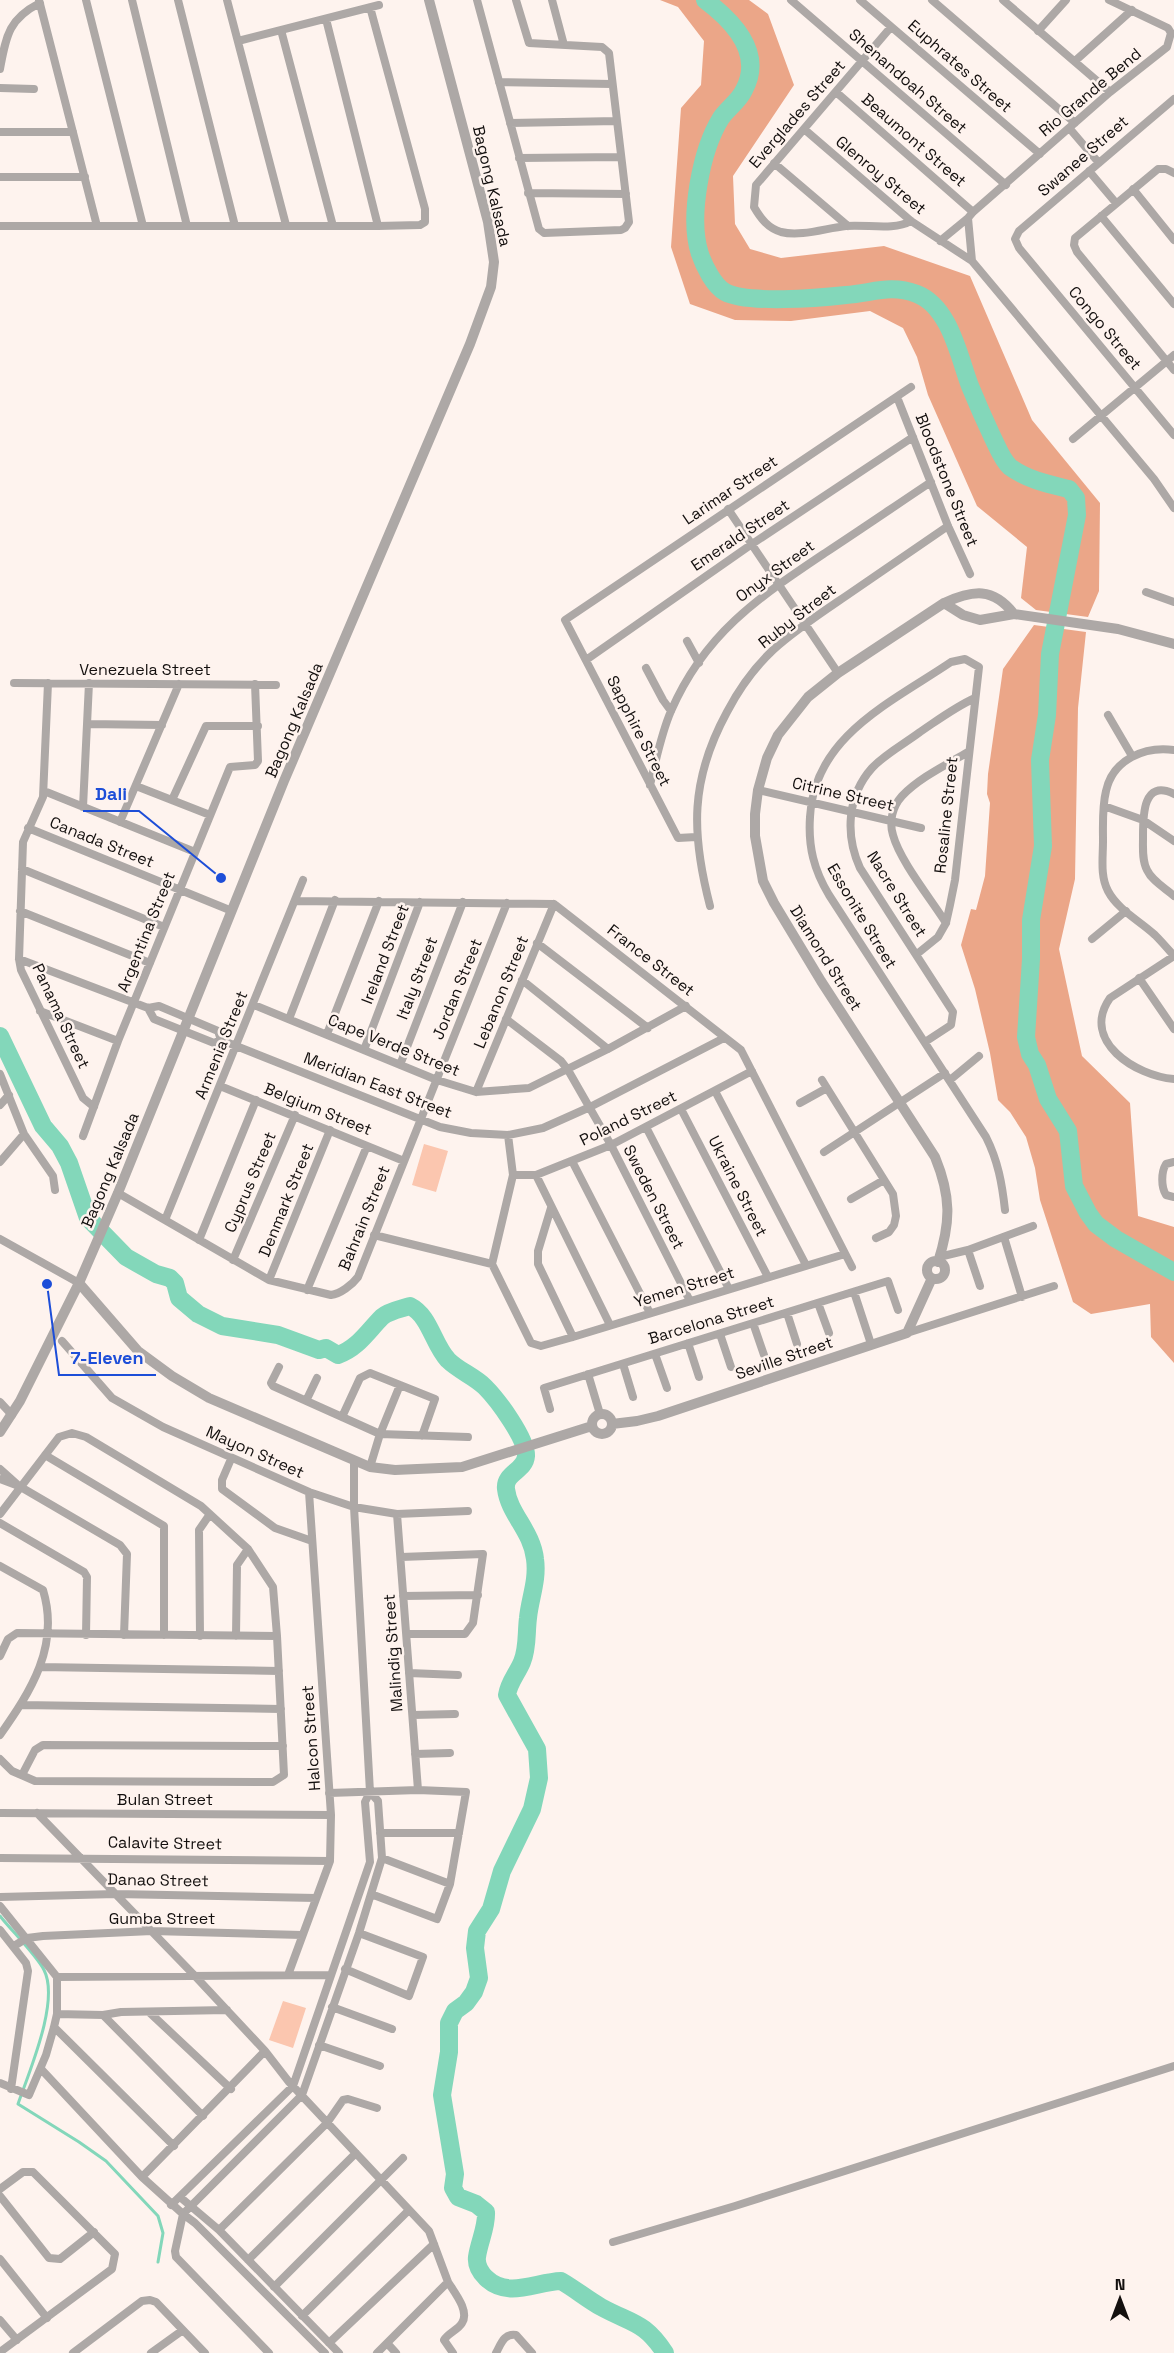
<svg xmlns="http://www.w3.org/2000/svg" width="1174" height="2353" font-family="'Space Grotesk',sans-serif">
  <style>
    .green { fill: #fbc6af }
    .forest { fill: #eba688 }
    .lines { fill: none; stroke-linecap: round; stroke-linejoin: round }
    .stream { stroke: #83d7ba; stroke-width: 3 }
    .river { stroke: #83d7ba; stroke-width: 18 }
    .minor { stroke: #ada8a6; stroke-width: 8 }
    .tertiary { stroke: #ada8a6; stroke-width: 10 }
    .labels { text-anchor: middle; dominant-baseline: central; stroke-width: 5; stroke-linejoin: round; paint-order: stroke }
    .street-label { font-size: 16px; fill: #130f0e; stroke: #fef3ee }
    .leader { fill: none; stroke: #1d4ed8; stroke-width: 2 }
    .callout-dot { fill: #1d4ed8; stroke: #fef3ee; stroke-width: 2 }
    .callout-label { font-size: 18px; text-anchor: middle; font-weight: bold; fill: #1d4ed8; stroke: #fef3ee; stroke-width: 5; stroke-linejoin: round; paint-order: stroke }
  </style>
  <rect width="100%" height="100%" fill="#fef3ee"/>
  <path class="green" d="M424,1144L448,1151L436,1192L412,1185Z
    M283,2001L306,2008L293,2048L269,2040Z"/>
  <path class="forest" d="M660,0H749L768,14L794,85L733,176L735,224L750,249L781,258L884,246L970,276L1032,420L1100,503L1099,591L1088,617L1036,610L1021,598L1027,547L977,506L928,395L917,357L903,328L870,311L791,321L735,320L690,304L671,247L681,108L701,85L704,41L678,7Z
    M1034,625L1086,632L1078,708L1075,879L1059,949L1082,1056L1130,1103L1138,1216L1174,1227V1363L1151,1337L1150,1304L1091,1314L1073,1302L1040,1200L1035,1168L1026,1137L1010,1112L998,1100L990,1053L975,989L961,945L971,909L976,910L985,876L990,803L987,794L988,774L1003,669Z"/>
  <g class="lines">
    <path class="stream" d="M0,1916C11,1930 37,1956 44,1970C60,2001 29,2072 18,2104L79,2142L106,2161L158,2216L163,2233L158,2262"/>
    <path class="river" d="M705,0C733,21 764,53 744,90C739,101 728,108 721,118C701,150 688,218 700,254C704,266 714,286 725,292C747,304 819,298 846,295C873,293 890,284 917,294C950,307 959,357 970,386C977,403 984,419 992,436C997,446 1002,460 1010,467C1028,480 1048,484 1069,489L1076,498L1077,515L1050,654L1047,715L1040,760L1043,846L1031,920V959L1026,1037L1030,1054L1037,1065L1048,1099L1068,1131L1074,1186L1088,1213L1096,1224L1116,1239L1174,1272
      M0,1036L43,1126L60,1146L69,1163L88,1218L126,1257L156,1274L170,1278L175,1283L179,1298L198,1314L222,1326L278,1335L319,1350L326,1348L338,1355C358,1348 368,1331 382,1317C389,1311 401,1309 410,1306C430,1316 433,1344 448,1360C459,1371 474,1376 485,1387C497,1399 527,1439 526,1456C525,1471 504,1473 506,1489C509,1514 532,1531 535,1559C538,1580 530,1598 528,1618C526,1633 528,1648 522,1662C517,1674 509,1682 507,1695L537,1749L539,1778L532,1809L502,1871L491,1909L477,1931L475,1948L479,1978L474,1992L466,2003L455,2011L449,2023V2052L442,2095L455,2174L453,2188L458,2197L476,2204L486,2212C487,2227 479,2242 477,2257C476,2265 480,2272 486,2278C508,2299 535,2282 561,2281C575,2289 587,2299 601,2307C632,2324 644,2321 665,2353"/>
    <path class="minor" d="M39,0L97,226
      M86,0L143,226
      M132,0L187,226
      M178,0L235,226
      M227,0L286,225
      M477,0L539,229L544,233L621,230L625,228L629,222L609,53L602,47L529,43L516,0
      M552,0L564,45
      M791,0L1006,185
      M860,0L1040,154
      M932,0L1075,123
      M1003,0L1110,92
      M1109,0L1168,28L1171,33L1167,47L1110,92L973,212L968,218L972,261L1154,479L1174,508
      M326,19L378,226
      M891,27L756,185L754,207C761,219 768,228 781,232C801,237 826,228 846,226C867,224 893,231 911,221
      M281,30L333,226
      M1038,31L1066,0
      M238,41L379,5
      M1075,61L1132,10
      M0,69C6,37 8,19 40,3
      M499,82L612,84
      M0,88L34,89
      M836,92L973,212
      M1174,99L1019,231L1015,239L1019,248L1174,435
      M510,123L617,121
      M804,129L911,221L972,261
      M1070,129L1099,163
      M0,132H73
      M519,158L621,157
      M774,163L848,226
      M1089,171L1116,203
      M1174,173L1166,169H1158L1075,238L1074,245L1077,252L1174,370
      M0,177H85
      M1133,189L1174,240
      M528,193L626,194
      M1101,216L1174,304
      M0,226H378L420,225L425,222V209L370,7
      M940,241L968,218
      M897,397L948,526L970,574
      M1073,439L1174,355
      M728,509L838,673
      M1146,592L1174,602
      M687,641L699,663
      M586,660L752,544L913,437
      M646,668L663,700L671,711
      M14,683L276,685
      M48,683L43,797L23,842L19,959L21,970L83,1098L94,1107
      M1108,715L1132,756
      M87,724L162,725
      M1174,750C1145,746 1113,759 1106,791C1102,807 1103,825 1103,841C1103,858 1100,876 1108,891C1118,910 1140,921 1155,935C1162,942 1168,949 1174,956
      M650,785C656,760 661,734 671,711C705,633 758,598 825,553C860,530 895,506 931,482
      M136,786L210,815
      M758,790L921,828
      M44,791L195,852
      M1174,794C1142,778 1143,818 1143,838C1143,848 1142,861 1147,870C1152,881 1165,888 1174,896
      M172,800L206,726H258
      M1104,806L1143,820L1174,841
      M83,807L89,683
      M120,822L179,684
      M28,828L232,911
      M696,837L678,838L565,620L911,387
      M22,869L164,927
      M295,901L554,904L741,1050L852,1267
      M710,906C691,833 690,780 727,712C739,689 754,668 773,650C795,630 821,613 846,596C880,573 914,549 948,526
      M20,911L150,963
      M946,923C931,899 900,861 893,835C889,822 892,807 902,796C919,778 946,765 968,752
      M1092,939L1126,911
      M537,943L648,1028
      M917,954L938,937L946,923L950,905L955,880L979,667L965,659L951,662C892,702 814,736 810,817C808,847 814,870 829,895L986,1137C998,1161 1002,1183 1005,1210
      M1174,956L1110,998C1080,1041 1136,1076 1174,1079
      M19,959L148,1008L159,1006L218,1031L221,1040
      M1139,978L1174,1029
      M522,980L608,1049
      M254,1005L437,1080L476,1092L529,1088L608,1049L686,1006
      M148,1008L154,1019L214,1043L221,1040L440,1127L471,1133L508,1135L543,1128L590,1107L724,1038
      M40,1011L118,1041
      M289,1019L335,900
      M506,1019L561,1061L568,1070L611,1145L690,1301
      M327,1034L379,901
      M925,1042L951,1025L953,1012L860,868C845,835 847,796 872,768C885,754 904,744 920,732C938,720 955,707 975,698
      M364,1050L420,902
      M400,1065L463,902
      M0,1074L24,1134L53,1176L55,1190
      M822,1080L893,1194L896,1216L894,1225L889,1232L876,1238
      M950,1080L979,1056
      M220,1086L404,1161
      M715,1091L806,1265
      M476,1092L554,904
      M800,1103L827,1088
      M0,1105L9,1095
      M681,1109L768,1277
      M646,1127L729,1289
      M508,1135L513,1175L492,1264L531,1343L541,1346L573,1337L845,1254
      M83,1136L118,1041L230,767L255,765L258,761L255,684
      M824,1152L945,1073
      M572,1161L650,1313
      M0,1162L24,1134
      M1174,1162L1166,1164C1161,1172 1161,1187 1166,1195L1174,1197
      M513,1175H536L611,1145L752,1071
      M536,1175L610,1325
      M118,1193L269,1280L331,1295C340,1294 352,1285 358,1277L507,903
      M851,1199L884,1180
      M551,1208L538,1251V1264L573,1337
      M165,1220L303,880
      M374,1235L492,1264
      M1004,1237L1022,1297
      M0,1239L79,1283
      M199,1240L256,1100
      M968,1250L980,1286
      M939,1257L968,1250L1033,1226
      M233,1260L295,1115
      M269,1280L330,1130
      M307,1290L367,1146
      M854,1292L871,1344
      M818,1303L829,1333
      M787,1313L797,1344
      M753,1323L764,1355
      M907,1333L1054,1286
      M720,1334L731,1367
      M62,1341L112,1398L163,1427L309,1492L354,1507L397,1514L468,1511
      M688,1343L699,1377
      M655,1354L667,1388
      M623,1364L633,1397
      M279,1367L271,1383L273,1386L380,1434L468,1437
      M588,1374L600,1414
      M306,1401L317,1378
      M0,1402L12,1415
      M550,1409L544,1388L888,1281L898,1310
      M342,1417L360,1378L370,1373L435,1399L422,1436
      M45,1455L164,1526V1635
      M231,1459L222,1480V1489L275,1528L312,1541
      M370,1467L380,1434L400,1385
      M0,1469L19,1486L120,1545L127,1554L124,1635
      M0,1479L16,1485
      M0,1514L59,1437L72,1433L86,1437L201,1506L248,1549L273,1587L277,1636L284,1775L273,1782L35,1781L12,1771L0,1759
      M397,1514L418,1790
      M0,1523L84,1572L87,1577L86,1635
      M401,1557L483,1554L473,1623L465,1634H407
      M0,1566L43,1590C60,1646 31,1691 0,1735
      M403,1596L478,1595
      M200,1636L199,1530L210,1514
      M236,1636L237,1565L248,1549
      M0,1656L8,1639L17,1633L277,1636
      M40,1667L279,1671
      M409,1673L458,1675
      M21,1705L281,1709
      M413,1715L455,1714
      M415,1754L450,1753
      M22,1775L35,1750L43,1745L283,1746
      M329,1793L418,1790L466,1792L450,1884L437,1919L371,1894
      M0,1813L331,1815
      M37,1813L195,1976L265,2051L289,2082L429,2231L448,2282
      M380,1833H459
      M0,1858L330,1861
      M382,1858L450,1884
      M0,1897L116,1894L316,1898
      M0,1906L57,1977V2014L54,2027L46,2055L29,2095L0,2083
      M0,1930L26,1963L28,1971L11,2089
      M14,1946L27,1938L43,1936L152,1931L302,1935
      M345,1969L409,1996L423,1957L359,1933
      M288,1975L330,1861L331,1815L309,1492
      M57,1977L331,1975
      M332,2007L392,2029
      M149,2012L231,2089
      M57,2014L103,2015
      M54,2027L174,2146
      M319,2045L380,2066
      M41,2069L142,2177L265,2051
      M203,2116L103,2015L121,2012L227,2010
      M142,2177L183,2214L175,2251L176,2257L269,2353
      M0,2189L23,2172H33L115,2254L112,2269L0,2352
      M0,2196L49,2258L60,2259L94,2232
      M180,2197L219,2230L339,2353
      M171,2205L293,2086L370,1862L365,1802L370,1792L354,1507V1460
      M219,2230L327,2123L343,2100L348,2099L377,2108
      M613,2242L735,2206L1174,2066
      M0,2259L47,2318
      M248,2260L356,2153
      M274,2287L403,2158
      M302,2316L409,2210
      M0,2320L17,2340
      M329,2343L434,2244
      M73,2353L142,2301L150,2300L156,2302L205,2353
      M151,2353L183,2330
      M325,2353L195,2223L183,2214L302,2095L359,1933L382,1858L378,1801L370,1792
      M377,2353L387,2343
      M396,2353L387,2343L448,2282C454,2292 470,2311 462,2323C458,2330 448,2333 444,2340L453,2353
      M496,2353C501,2344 504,2333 516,2335L532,2353"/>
    <path class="tertiary" d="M944,603L963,615L980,620L1014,614L1118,629L1174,644
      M927 1270a9 9 0 1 1 18 0a9 9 0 1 1-18 0Z
      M938,1262C951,1222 951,1196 935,1157L821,981L774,903L763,881L755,836V814L758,790L767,758L778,735L808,697L838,673L944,603C973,590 993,587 1014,614
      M79,1283L138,1351L172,1376L209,1398L370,1467L395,1470L462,1467L592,1426
      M592 1424a10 10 0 1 1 20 0a10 10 0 1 1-20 0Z
      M612,1424L637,1421L658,1416L907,1333L932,1278
      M0,1432L20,1401L79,1283L118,1193L284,781L470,344L491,287L494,262L488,222L429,0"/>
  </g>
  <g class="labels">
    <g class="street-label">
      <text transform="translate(960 66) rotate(41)">Euphrates Street</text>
      <text transform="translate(908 81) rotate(41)">Shenandoah Street</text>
      <text transform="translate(1090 92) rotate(-40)">Rio Grande Bend</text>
      <text transform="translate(797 114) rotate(-49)">Everglades Street</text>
      <text transform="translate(914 140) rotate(41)">Beaumont Street</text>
      <text transform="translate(1083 156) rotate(-41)">Swanee Street</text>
      <text transform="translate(881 175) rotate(40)">Glenroy Street</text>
      <text transform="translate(492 186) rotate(77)">Bagong Kalsada</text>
      <text transform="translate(1105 328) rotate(50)">Congo Street</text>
      <text transform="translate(947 480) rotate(68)">Bloodstone Street</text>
      <text transform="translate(730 490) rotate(-34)">Larimar Street</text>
      <text transform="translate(740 535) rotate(-34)">Emerald Street</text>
      <text transform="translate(775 571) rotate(-36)">Onyx Street</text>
      <text transform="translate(797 616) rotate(-38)">Ruby Street</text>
      <text x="145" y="669">Venezuela Street</text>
      <text transform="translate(294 720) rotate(-67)">Bagong Kalsada</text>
      <text transform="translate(639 731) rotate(63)">Sapphire Street</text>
      <text transform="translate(843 794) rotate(13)">Citrine Street</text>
      <text transform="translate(946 815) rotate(-84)">Rosaline Street</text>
      <text transform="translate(102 842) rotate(22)">Canada Street</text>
      <text transform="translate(897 894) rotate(58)">Nacre Street</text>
      <text transform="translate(862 916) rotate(59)">Essonite Street</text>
      <text transform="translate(146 932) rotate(-68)">Argentina Street</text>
      <text transform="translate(385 954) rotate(-69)">Ireland Street</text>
      <text transform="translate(826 958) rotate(58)">Diamond Street</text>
      <text transform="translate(651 960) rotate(38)">France Street</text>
      <text transform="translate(417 978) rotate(-69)">Italy Street</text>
      <text transform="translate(457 989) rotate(-68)">Jordan Street</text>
      <text transform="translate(501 992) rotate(-68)">Lebanon Street</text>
      <text transform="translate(61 1016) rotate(65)">Panama Street</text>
      <text transform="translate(221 1045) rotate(-68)">Armenia Street</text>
      <text transform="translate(394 1045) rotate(22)">Cape Verde Street</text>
      <text transform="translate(378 1085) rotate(21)">Meridian East Street</text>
      <text transform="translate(318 1109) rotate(22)">Belgium Street</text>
      <text transform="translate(628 1118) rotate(-26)">Poland Street</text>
      <text transform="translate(110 1170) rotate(-67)">Bagong Kalsada</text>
      <text transform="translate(250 1182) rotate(-67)">Cyprus Street</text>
      <text transform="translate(738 1186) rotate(63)">Ukraine Street</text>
      <text transform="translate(654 1197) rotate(63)">Sweden Street</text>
      <text transform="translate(286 1200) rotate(-68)">Denmark Street</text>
      <text transform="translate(364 1218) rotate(-68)">Bahrain Street</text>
      <text transform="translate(684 1287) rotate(-17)">Yemen Street</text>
      <text transform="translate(711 1320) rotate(-17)">Barcelona Street</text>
      <text transform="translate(784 1358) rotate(-19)">Seville Street</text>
      <text transform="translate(255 1452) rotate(24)">Mayon Street</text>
      <text transform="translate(393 1653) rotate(-94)">Malindig Street</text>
      <text transform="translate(311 1738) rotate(-94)">Halcon Street</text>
      <text x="165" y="1799">Bulan Street</text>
      <text transform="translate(165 1843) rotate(1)">Calavite Street</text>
      <text transform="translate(158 1880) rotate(1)">Danao Street</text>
      <text x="162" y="1918">Gumba Street</text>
    </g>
  </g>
  <path class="leader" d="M221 878L139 811H83M47 1284L59 1375H156"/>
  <g class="callout-dot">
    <circle cx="221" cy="878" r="6"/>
    <circle cx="47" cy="1284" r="6"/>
  </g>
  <g class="callout-label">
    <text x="111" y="800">Dali</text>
    <text x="107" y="1364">7-Eleven</text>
  </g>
  <g transform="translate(1120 2299)" stroke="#fef3ee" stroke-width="4.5" paint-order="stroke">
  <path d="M0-4.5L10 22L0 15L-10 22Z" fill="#130f0e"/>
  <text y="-9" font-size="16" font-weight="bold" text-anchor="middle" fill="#130f0e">N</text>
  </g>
</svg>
